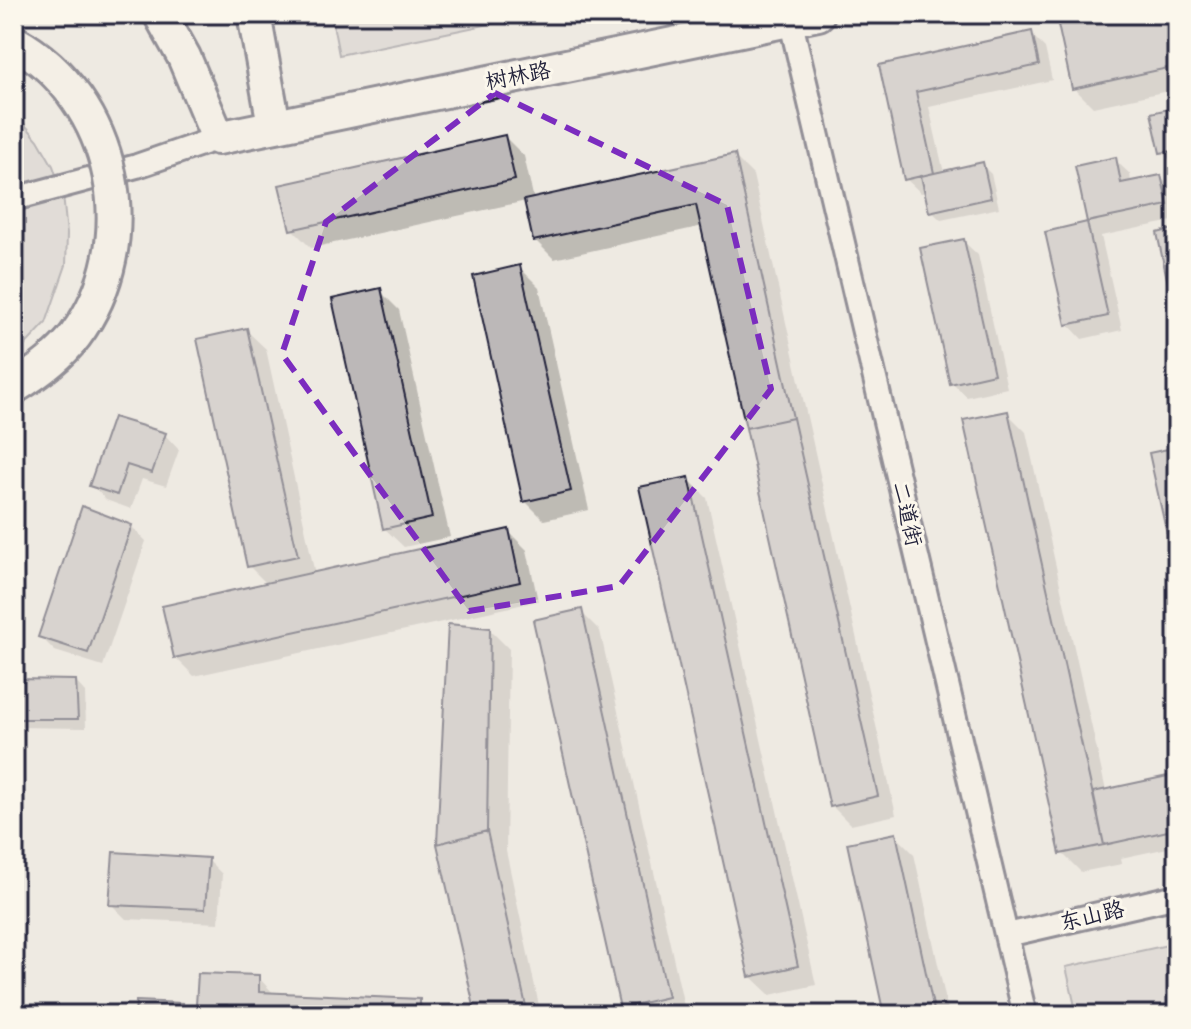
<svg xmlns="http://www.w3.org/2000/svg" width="1191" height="1029" font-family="'Comic Neue','LXGW WenKai TC',sans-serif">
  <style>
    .green { fill: #d0cdc9; stroke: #797882; stroke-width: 2 }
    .shadow { fill: #0003 }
    .building { fill: #bcb8b8; stroke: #22223b; stroke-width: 2 }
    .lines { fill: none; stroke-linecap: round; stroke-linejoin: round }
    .street-casing { stroke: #22223b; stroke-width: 28 }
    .secondary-casing { stroke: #22223b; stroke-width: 38 }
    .street { stroke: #fbf7ec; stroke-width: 22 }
    .secondary { stroke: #fbf7ec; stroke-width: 32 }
    .secondary-bridge-casing { stroke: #22223b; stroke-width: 38; stroke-linecap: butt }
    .secondary-bridge { stroke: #fbf7ec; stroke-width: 32 }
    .marked { fill: none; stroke: #7b2cbf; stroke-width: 6; stroke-dasharray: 16 10; stroke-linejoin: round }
    .labels { text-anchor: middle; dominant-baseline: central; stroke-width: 6; stroke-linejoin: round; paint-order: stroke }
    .street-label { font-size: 22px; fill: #22223b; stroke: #fbf7ec }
  </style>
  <rect width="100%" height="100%" fill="#eeeae2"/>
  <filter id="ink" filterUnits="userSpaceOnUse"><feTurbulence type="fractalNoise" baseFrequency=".0125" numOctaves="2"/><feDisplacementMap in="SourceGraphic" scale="16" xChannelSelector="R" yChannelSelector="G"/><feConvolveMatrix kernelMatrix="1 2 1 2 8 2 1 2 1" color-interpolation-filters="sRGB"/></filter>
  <g filter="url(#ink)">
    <path class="green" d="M331,14H539L339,55Z
      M14,112L38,140L53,166L63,195L67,234L66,265L46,323L14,357Z
      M1177,943V1015H1077L1066,967Z"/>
    <path class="shadow" d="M1095,14H1177V89L1093,107L1074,88Z
      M1031,34L1045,48L1052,80L929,107L944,173L982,165L991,174L999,208L941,220L931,211L927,192L921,193L906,179L881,67Z
      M1177,109V161L1172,162L1162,152Z
      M505,137L524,156L534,200L734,156L753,175L896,815L851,825L832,806L703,226L554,259L535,240L526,201L311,248L292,229Z
      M1115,160L1130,174L1131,183L1160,177L1175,191L1177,220L1101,236L1122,330L1082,339L1068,324L1048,233L1090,224L1077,168Z
      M963,241L978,255L1007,388L967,397L952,382Z
      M520,268L539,287L589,510L544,520L525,501Z
      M380,291L399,310L450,537L404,547L384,528Z
      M246,330L266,349L315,574L508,531L527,550L538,601L194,676L175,657L268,585L249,566Z
      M1007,413L1026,432L1106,791L1177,776V846L1121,858L1122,864L1081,872L1062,853Z
      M165,435L179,450L166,486L142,479L131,509L106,500L92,485Z
      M688,479L707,498L816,985L770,995L750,976Z
      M131,526L146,541L103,666L55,651L40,636Z
      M581,612L600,631L686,1015H629L621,1007Z
      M490,630L509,649L506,851L541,1015H478Z
      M14,681L76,682L85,692L86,728L14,727Z
      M895,835L914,854L949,1015H886Z
      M208,860L222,874L219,923L126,919L111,904Z
      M258,977L275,995L419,1001L433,1015H209L198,1004Z
      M182,1005L192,1015H137Z"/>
    <path class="building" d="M1086,14H1177V66L1072,89L1057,20Z
      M1032,31L1039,65L916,92L934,173L904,180L879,65Z
      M1177,107V150L1160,153L1151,113Z
      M505,135L515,180L290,230L279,185Z
      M735,154L793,418L746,428L696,205L533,241L524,200Z
      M1116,157L1121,183L1161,175L1168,205L1087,222L1075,166Z
      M983,162L991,198L929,212L921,176Z
      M1087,222L1108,316L1066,325L1045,232Z
      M1177,228V325L1157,233Z
      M964,239L994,374L950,384L920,248Z
      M520,265L571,491L523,502L473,276Z
      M381,288L432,518L383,529L332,299Z
      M247,328L298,556L247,567L197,339Z
      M1008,411L1104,845L1060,854L963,420Z
      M113,417L166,433L152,473L127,465L117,495L89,486Z
      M793,418L878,796L830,807L746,428Z
      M1177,447V580L1149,453Z
      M689,477L798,966L749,977L639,487Z
      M82,506L132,525L88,653L38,637Z
      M509,529L520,582L174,658L162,606Z
      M582,609L668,997L620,1008L533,620Z
      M448,624L490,628L487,831L437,844Z
      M14,679L76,680L78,719H14Z
      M1177,774V829L1104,845L1093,792Z
      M487,831L528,1015H476L437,844Z
      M896,833L935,1015H884L847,843Z
      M113,852L209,858L205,909L109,905Z
      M198,973L259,975V992L420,999V1015H226L227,1005H196Z
      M136,1001L183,1003L182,1015H135Z"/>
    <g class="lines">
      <defs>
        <path id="street" d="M789,14L1025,1015
          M14,199L137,166L218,138
          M1007,935L1177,896"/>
        <path id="secondary" d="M160,14L184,57L218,138L818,14
          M254,14L274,125"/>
      </defs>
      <use href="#street" class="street-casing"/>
      <use href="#secondary" class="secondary-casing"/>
      <use href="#street" class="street"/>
      <use href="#secondary" class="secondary"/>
      <defs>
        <path id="secondary-bridge" d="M14,42C117,99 145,242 75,336C59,357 37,373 14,387"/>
      </defs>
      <use href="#secondary-bridge" class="secondary-bridge-casing"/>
      <use href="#secondary-bridge" class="secondary-bridge"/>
    </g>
  </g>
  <path d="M0 0H1191V1029H0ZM495,93L727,205L771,389L619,586L469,611L282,354L326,222Z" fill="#eeeae2" fill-opacity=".55" fill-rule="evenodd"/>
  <path class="marked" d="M495,93L727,205L771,389L619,586L469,611L282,354L326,222Z"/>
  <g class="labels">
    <g class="street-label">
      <text transform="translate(518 76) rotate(-11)">树林路</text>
      <text transform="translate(907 514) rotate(77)">二道街</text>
      <text transform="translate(1092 916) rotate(-13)">东山路</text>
    </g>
  </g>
  <rect width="1191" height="1029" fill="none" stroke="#fbf7ec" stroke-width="48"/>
  <rect x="24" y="24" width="1143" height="981" fill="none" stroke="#22223b" stroke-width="3" filter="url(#ink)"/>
</svg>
